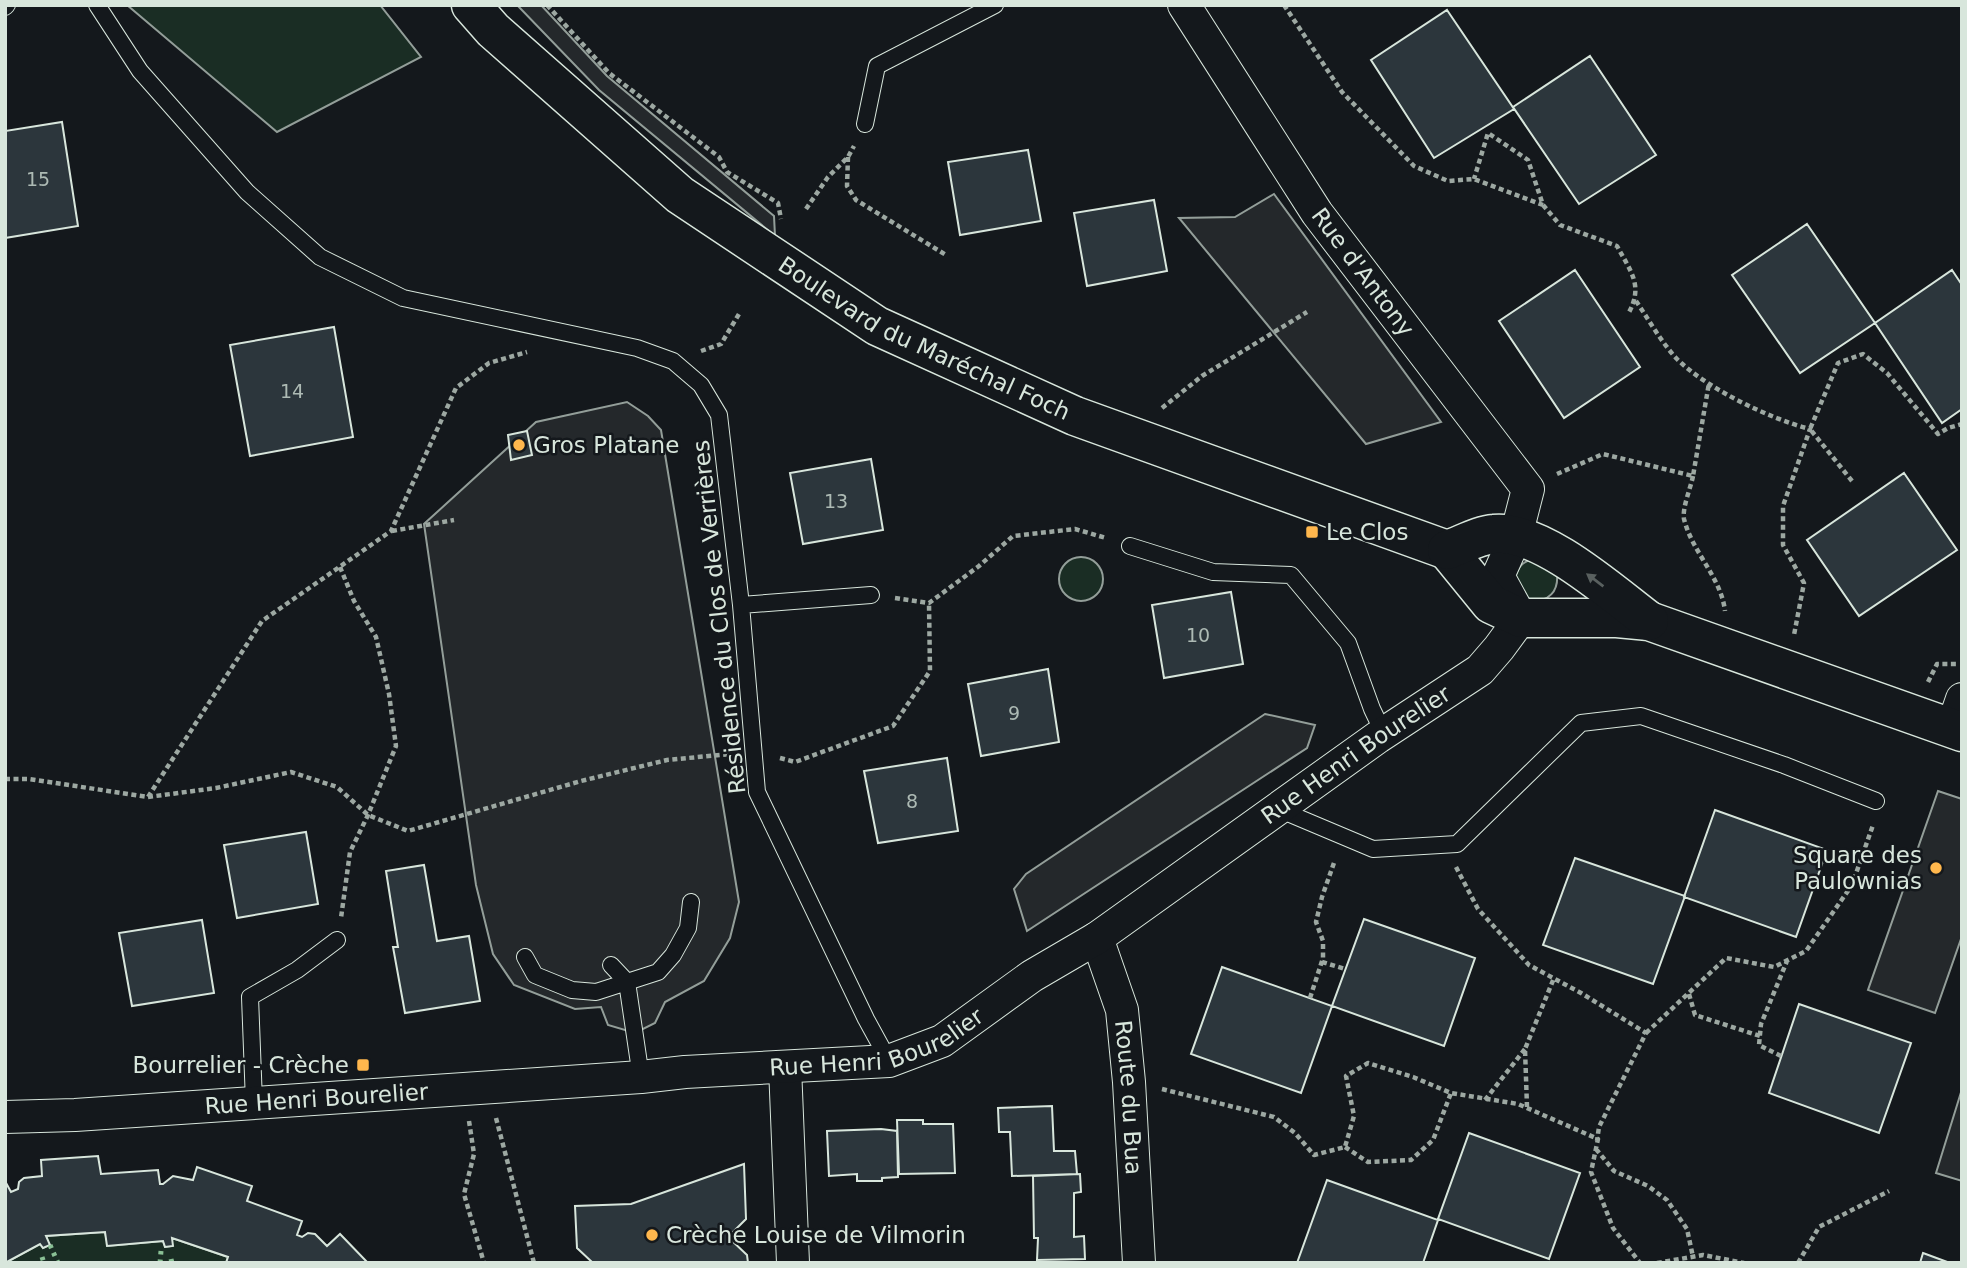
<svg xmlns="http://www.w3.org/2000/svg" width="1967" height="1268" font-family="'DejaVu Sans',sans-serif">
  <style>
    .green { fill: #1a2d24; stroke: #939e99; stroke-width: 2 }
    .parking { fill: #24282b; stroke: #939e99; stroke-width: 2 }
    .building { fill: #2c363c; stroke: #d8e6dc; stroke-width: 2 }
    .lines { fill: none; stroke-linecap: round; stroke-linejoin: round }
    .lane-casing { stroke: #d8e6dc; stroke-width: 18 }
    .street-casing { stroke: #d8e6dc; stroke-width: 34 }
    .secondary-casing { stroke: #d8e6dc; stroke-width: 41 }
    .path { stroke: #9da8a2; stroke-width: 4.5; stroke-dasharray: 5 3.5; stroke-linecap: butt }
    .lane { stroke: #14181c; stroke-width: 16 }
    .street { stroke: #14181c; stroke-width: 32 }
    .secondary { stroke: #14181c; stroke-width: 38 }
    .hedge { stroke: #8ac095; stroke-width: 5; stroke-dasharray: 3.5 5; stroke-linecap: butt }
    .oneway { fill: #59605f }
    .poi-dot { fill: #ffb74d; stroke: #14181c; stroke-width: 2.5 }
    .labels { text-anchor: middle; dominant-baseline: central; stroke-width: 5; stroke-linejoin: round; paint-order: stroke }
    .number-label { font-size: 19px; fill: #adbab4 }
    .street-label { font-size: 23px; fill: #d8e6dc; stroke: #14181c }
    .poi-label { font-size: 23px; fill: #d8e6dc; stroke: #14181c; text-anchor: start }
  </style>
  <rect width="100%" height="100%" fill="#14181c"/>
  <path class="green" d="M127,5H380L421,57L277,132Z
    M1059 579a22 22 0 1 1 44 0a22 22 0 1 1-44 0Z
    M1534,558L1557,572C1559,592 1549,602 1529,601L1515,578C1518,567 1522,562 1534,558Z
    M105,1232L108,1246L163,1241L165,1247L172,1246V1238L228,1257L226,1263H5L40,1244L43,1248L49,1245L46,1236Z"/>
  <path class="parking" d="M517,5H541L607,76L774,216L775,236L599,90Z
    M1274,194L1441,422L1366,444L1179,218L1235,217Z
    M627,402L648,416L661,430L739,902L730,938L704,981L665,1002L655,1023L635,1033L608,1025L601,1007L575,1009L514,985L493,954L476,885L424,524L536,422Z
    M1265,714L1315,725L1307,748L1027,931L1014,889L1026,874Z
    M1938,791L1962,799V936L1935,1013L1868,990Z
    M1962,1089V1181L1936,1173Z"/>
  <path class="building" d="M1447,10L1514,109L1434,158L1371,60Z
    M1590,56L1656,155L1579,204L1513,107Z
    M62,122L78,226L5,238V131Z
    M1028,150L1041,221L960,235L948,162Z
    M1154,200L1167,271L1087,286L1074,213Z
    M1807,224L1875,323L1800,373L1732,275Z
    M1575,270L1640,367L1564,418L1499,321Z
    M1952,270L1962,285V409L1942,423L1875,323Z
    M334,327L353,437L250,456L230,345Z
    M527,431L532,455L511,460L508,435Z
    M871,459L883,530L803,544L790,473Z
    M1904,473L1957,550L1859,616L1807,540Z
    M1231,592L1243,664L1164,678L1152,605Z
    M1048,669L1059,742L981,756L968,684Z
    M947,758L958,831L878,843L864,771Z
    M1715,810L1827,850L1796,937L1684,897Z
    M306,832L318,904L237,918L224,845Z
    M1575,858L1685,896L1653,984L1543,945Z
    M424,865L437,941L469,936L480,1001L405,1013L393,947H398L386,871Z
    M1364,919L1475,958L1444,1046L1332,1006Z
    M202,920L214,993L132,1006L119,933Z
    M1222,967L1332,1006L1301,1093L1191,1054Z
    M1799,1004L1911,1043L1879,1133L1769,1093Z
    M1052,1106L1054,1151H1075L1077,1174L1012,1176L1010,1132H999L998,1108Z
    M897,1120H923V1124H953L955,1173L899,1174Z
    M881,1129L897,1131L898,1177L882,1178V1181H857V1174L829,1176L827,1131Z
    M1469,1133L1580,1173L1549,1259L1438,1219Z
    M98,1156L101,1174L158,1170L160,1184H163L173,1176L193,1180L197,1167L252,1186L247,1201L302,1221L297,1235L302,1237L308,1233L315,1234L327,1246L340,1234L368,1263H226L228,1257L172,1238L173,1246L165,1247L163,1241L107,1246L105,1232L46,1236L50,1245L43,1248L40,1244L5,1263V1181L11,1192L18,1189L19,1182L24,1178L42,1176L41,1160Z
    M744,1164L746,1219L728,1237L747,1255L748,1263H593L577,1248L575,1206L631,1204Z
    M1080,1174L1081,1192L1074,1193V1237L1084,1236L1085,1259L1037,1260L1038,1238H1034L1033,1176Z
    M1327,1180L1438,1220L1423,1263H1297Z
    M1923,1253L1950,1263H1920Z"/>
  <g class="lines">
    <defs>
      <path id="lane" d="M97,5L140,71L247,192L320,257L403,298L637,348L673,361L701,385L719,415L741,605L757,792L866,1019L889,1061
        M5,7L7,5
        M865,124L877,66L995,5
        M1130,546L1213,572L1291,575L1348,643L1372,709L1384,734
        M741,605L871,595
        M1278,809L1373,849L1457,844L1581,723L1641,716L1784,765L1876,801
        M525,957L535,975L572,990L596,992L658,972L673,955L688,928L691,902
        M611,965L627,982L641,1077
        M254,1102L250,997L297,970L337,940"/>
      <g id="street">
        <path d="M1952,728L1962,699"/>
        <path id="s1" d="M1097,938L1122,1010L1129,1082L1139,1263"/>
        <path d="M785,1067L793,1263"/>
        <path id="s2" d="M5,1117L75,1115L464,1089L641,1077L685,1072L889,1061L942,1041L1032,976L1097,938L1378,737L1480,670L1499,648L1521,618L1498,576L1516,536L1528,489L1317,213L1184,5"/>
      </g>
      <g id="secondary">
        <path id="s3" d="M471,5L493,30L680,195L877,326L1075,416L1447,550"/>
        <path d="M1447,550L1491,604L1521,618H1617L1649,621L1962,732"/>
        <path d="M1447,550C1462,545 1479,535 1494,534C1541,529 1613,594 1649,621"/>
      </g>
    </defs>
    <use href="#lane" class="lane-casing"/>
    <use href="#street" class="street-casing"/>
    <use href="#secondary" class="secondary-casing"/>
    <path class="path" d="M547,5L609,73L719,157L727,172L778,203L781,219
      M1284,5L1342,92L1414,166L1448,181L1474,179L1543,205L1528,160L1488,133L1474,179
      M848,157L847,186L856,200L946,255
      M1543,205L1560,225L1617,246C1631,272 1644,286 1628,314
      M806,209L828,177L848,157L854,146
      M1636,301C1649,320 1661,342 1677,359C1706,388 1770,419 1810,429L1783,506V545L1804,583L1794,635
      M701,351L721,344L739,314
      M1162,408L1202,376L1307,312
      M1557,474L1603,454L1693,476L1709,383
      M1693,476C1691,487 1682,508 1684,519C1692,552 1721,577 1725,611
      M1852,481L1810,429L1838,363L1863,354L1887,373L1938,434L1948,428L1962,424
      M392,531L454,520
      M340,567L354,601L376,637L389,694L396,746L368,815L350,852L341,918
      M895,598L929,603L979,566L1013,536L1075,529L1106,538
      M1928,682L1937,664H1957
      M780,758L795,762L893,726L930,671L929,603
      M5,779H29L148,797L262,621L391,531L456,388L489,363L527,352
      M148,797L216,788L291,772L337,787L368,815L408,831L581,781L667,760L730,754
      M1456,867L1478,909L1529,965L1581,993L1646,1033L1599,1127L1597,1141
      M1322,962L1345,969
      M1689,994L1695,1015L1760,1036
      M1310,998L1323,958V941L1316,922L1322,897L1335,860
      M1646,1033L1726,958L1774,967L1806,951L1852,885L1873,825
      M1781,1056L1759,1045L1761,1024L1787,961
      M1162,1089L1274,1117L1295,1133L1314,1155L1345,1147L1354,1116L1346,1076L1368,1063L1413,1077L1451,1093L1518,1104L1598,1139L1591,1172L1613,1228L1640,1263
      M1485,1100L1525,1049
      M1527,1107L1525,1049L1554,978
      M496,1118L534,1263
      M469,1121L474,1154L464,1194L484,1263
      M1345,1147L1368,1162L1411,1160L1433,1140L1451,1093
      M1596,1149L1614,1171L1648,1186L1667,1200L1687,1229L1693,1257
      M1657,1263L1703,1255L1744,1263
      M1798,1263L1819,1227L1889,1191"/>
    <use href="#lane" class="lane"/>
    <use href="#street" class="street"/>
    <use href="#secondary" class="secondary"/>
    <path class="hedge" d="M50,1245L58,1263
      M42,1257L44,1263
      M171,1259L172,1263
      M160,1263L161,1251"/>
  </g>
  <defs><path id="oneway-solid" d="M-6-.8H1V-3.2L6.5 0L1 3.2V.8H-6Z" transform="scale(1.75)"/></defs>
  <use class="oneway" href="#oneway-solid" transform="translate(1595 580) rotate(-143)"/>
  <g class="poi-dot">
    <circle cx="519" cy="445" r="7"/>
    <rect x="1305" y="525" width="14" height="14" rx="3.5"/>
    <circle cx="1936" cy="868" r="7"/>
    <rect x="356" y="1058" width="14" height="14" rx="3.5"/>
    <circle cx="652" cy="1235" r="7"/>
  </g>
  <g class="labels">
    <g class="number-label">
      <text x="38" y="179">15</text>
      <text x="292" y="391">14</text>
      <text x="836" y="501">13</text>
      <text x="1198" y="635">10</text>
      <text x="1014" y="713">9</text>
      <text x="912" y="801">8</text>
    </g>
    <g class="street-label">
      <text transform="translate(1363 272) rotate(53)">Rue d'Antony</text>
      <text stroke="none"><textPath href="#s3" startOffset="567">Boulevard du Maréchal Foch</textPath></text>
      <text transform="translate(719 617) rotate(-96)">Résidence du Clos de Verrières</text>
      <text stroke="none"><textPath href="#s2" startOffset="1446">Rue Henri Bourelier</textPath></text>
      <text stroke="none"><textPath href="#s2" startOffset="878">Rue Henri Bourelier</textPath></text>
      <text stroke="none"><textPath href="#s1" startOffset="164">Route du Bua</textPath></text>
      <text stroke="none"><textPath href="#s2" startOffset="312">Rue Henri Bourelier</textPath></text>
    </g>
    <g class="poi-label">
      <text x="533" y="445">Gros Platane</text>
      <text x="1326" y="532">Le Clos</text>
      <text x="1922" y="855" text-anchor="end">Square des<tspan x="1922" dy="26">Paulownias</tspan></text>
      <text x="349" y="1065" text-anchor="end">Bourrelier - Crèche</text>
      <text x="666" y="1235">Crèche Louise de Vilmorin</text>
    </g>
  </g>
  <rect width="1967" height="1268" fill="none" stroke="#d8e6dc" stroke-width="14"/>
</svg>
